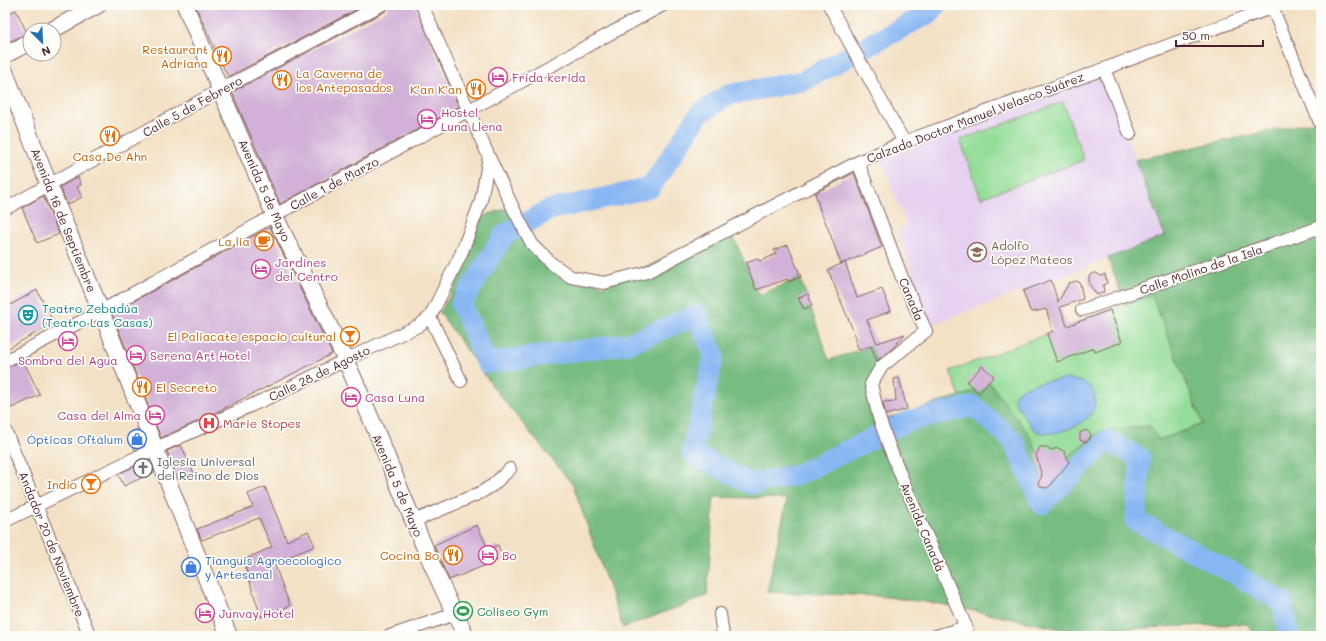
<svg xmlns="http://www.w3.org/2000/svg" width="1326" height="641" font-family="Mali,sans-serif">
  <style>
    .built { fill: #e6d2f0 }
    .green { fill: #94dd98; stroke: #6f7e62 }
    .forest { fill: #77bc80; stroke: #606e56 }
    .water { fill: #88b7f3; stroke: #696b8f }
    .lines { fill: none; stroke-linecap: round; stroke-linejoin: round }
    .river { stroke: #88b7f3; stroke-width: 21 }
    .building { fill: #d1b1d7 }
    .street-casing { stroke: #856361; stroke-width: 14 }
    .secondary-casing { stroke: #856361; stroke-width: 18 }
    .street { stroke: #fff; stroke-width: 12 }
    .secondary { stroke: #fff; stroke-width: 16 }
    .labels { text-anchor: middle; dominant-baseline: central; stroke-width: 3.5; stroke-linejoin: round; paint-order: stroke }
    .food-label { font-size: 12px; fill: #c56008; stroke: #fdfcf7; text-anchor: end }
    .hotel-label { font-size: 12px; fill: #b23c85; stroke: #fdfcf7; text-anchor: start }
    .street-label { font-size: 12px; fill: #4a1f2b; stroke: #fdfcf7 }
    .education-label { font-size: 12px; fill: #785e54; stroke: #fdfcf7; text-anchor: start }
    .culture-label { font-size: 12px; fill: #0d838f; stroke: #fdfcf7; text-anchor: start }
    .health-label { font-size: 12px; fill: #be3a42; stroke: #fdfcf7; text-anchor: start }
    .shop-label { font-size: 12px; fill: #366cbe; stroke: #fdfcf7; text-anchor: end }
    .worship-label { font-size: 12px; fill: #5b616d; stroke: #fdfcf7; text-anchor: start }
    .leisure-label { font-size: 12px; fill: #27864d; stroke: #fdfcf7; text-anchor: start }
  </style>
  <rect width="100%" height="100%" fill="#fdfcf7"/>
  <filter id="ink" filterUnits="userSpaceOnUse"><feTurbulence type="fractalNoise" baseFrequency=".025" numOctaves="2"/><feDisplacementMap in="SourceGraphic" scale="8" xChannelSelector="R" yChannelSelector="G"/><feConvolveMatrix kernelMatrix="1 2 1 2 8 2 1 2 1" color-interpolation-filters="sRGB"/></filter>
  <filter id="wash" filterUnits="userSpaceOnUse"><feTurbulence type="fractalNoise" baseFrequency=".012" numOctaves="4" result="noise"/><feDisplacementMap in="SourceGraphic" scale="16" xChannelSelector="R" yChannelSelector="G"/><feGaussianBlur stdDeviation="0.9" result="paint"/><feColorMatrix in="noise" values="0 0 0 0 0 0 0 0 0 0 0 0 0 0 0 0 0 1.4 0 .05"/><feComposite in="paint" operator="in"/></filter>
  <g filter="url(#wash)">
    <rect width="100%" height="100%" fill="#f3e1c5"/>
    <path class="built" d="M1104,76L1165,237L932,325L897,230L906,225L881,159Z"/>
    <path class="green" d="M1063,102L1084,160L981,198L960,140Z
      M1152,295L1203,424L1159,440L1047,472L1004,402L988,380L970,393L960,396L950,371L1125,304Z"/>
    <path class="forest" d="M1321,120V636H1257L1247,624L1181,626L1076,632L940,604L879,596L767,592L787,499L714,497L707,596L623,628L573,485L497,392L440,313L467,265L481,217L510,207L549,266L604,286L730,229L759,295L800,278L829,360L871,346L878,364L874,422L970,393L988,380L1004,402L1028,433L1047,472L1101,431L1150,426L1159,440L1203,424L1152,296L1125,304L1108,258L1165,236L1135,160Z"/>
    <path class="water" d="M1069,379L1083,382L1092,388C1095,397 1097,406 1091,414C1083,426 1048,440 1035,430C1030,426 1020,409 1016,403L1014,399C1017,383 1055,380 1069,379Z"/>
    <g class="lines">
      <path class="river" d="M936,5L931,12L803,81L728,95L700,113L650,188L549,210L504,235L461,304L487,363L627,344L697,315L714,355L692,453L751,484L797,475L906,422L973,406L1013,440L1042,504L1107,440L1140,458L1136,521L1235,574L1282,602L1289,636"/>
    </g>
    <g id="blocks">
      <path class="building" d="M195,5H365L228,77Z
        M388,5H415L459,107L280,204L232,92L384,12L388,9Z
        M16,10L27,33L5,44V15Z
        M854,173L882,247L841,264L828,228L820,210L815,193Z
        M78,177L81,185L77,187L82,197L67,205L60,187Z
        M43,196L59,234L37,243L22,208Z
        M270,227L332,354L203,419L161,438L112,313Z
        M788,245L801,277L788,282L787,279L756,290L746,263L757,259L761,261L776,254L774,250Z
        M845,262L857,298L882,289L891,311L867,320L877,343L905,334L892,349L877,361L871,346L859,350L855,341L857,340L828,270Z
        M1093,273H1096L1101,276L1105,274L1107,283L1103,285L1104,292L1097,295L1089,284V276Z
        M1051,280L1058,302L1069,283L1077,281L1080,283L1083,299L1060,307L1067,326L1110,310L1122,342L1095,352L1094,348L1057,362L1047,334L1053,331L1046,309L1034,312L1030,311L1023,291Z
        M37,290L54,323L5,350V308Z
        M808,294L812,306L804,309L798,298Z
        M23,360L40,395L5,411V368Z
        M982,366L994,376L979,393L967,382Z
        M899,378L907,409L886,415L883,402L896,401L894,379Z
        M137,429L144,446L135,450L128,434Z
        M1086,430L1091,434L1090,439L1086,442L1080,440V433Z
        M181,445L194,473L178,480L167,451Z
        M1040,447H1047L1051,450L1058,448L1064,451L1069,462L1063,470L1054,480L1052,484L1047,488L1041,487L1038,483L1042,476L1036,455Z
        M149,460L154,472L124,486L118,474Z
        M265,487L287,541L308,531L315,546L274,563L290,606L261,617L243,560L272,547L259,518L202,540L197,529L253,507L248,494Z
        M477,525L488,549L498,545L503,558L449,580L434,545Z"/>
    </g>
  </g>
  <g filter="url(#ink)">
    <use href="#blocks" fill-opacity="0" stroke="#856361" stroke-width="1"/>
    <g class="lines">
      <defs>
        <path id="street" d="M422,5L489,157L514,210L532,244L551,263L571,277L604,283L647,272L858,162L904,142L1279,5
          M829,5L904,142
          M1271,5L1321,125
          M1104,69L1130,134
          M858,162L903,280L926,331L881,367L871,384L879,418L889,446L906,488L966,627L968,636
          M5,209L220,90L381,5
          M1082,310L1321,227
          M430,317L461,381
          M5,361L101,311L275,215L663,5
          M5,430L90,636
          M5,521L156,448L281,392L345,360L418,326L430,317L461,254L481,201L489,157
          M414,521L480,493L493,485L510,469
          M720,614L723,636
          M390,636L455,614
          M936,636L966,627"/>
        <path id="secondary" d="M185,5C214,75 243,146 275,216C298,264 323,311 345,359C387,451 420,547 466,636
          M52,30L98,5
          M5,55L30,42
          M5,72L49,185L101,311L229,636"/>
      </defs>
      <use href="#street" class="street-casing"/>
      <use href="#secondary" class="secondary-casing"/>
      <use href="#street" class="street"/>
      <use href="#secondary" class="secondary"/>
    </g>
  </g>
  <defs>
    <symbol id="restaurant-ring" viewBox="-11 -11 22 22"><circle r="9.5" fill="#fdfcf7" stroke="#e8710a" stroke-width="1.5"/><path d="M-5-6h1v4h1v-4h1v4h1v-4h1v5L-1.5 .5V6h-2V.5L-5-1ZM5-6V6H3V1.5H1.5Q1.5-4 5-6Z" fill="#e8710a"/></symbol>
    <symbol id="hotel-ring" viewBox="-11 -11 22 22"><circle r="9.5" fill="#fdfcf7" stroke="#d1479c" stroke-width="1.5"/><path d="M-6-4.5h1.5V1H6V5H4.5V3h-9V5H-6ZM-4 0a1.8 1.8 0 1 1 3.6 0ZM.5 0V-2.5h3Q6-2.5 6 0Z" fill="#d1479c"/></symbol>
    <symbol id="cafe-ring" viewBox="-11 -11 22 22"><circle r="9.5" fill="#fdfcf7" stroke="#e8710a" stroke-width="1.5"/><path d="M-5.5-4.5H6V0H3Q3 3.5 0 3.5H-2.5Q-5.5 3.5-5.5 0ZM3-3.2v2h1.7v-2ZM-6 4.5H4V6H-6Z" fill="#e8710a"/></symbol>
    <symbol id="school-ring" viewBox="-11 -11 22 22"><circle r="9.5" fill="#fdfcf7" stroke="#8d6e63" stroke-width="1.5"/><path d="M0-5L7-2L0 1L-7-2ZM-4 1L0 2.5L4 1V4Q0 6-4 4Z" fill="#8d6e63"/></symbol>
    <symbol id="theatre-ring" viewBox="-11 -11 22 22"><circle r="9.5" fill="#fdfcf7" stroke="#0f9aa8" stroke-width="1.5"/><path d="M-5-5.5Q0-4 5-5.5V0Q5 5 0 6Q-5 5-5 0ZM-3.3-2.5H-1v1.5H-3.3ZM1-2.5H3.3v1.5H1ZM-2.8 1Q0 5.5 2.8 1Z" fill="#0f9aa8"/></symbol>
    <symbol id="bar-ring" viewBox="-11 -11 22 22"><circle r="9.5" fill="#fdfcf7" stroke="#e8710a" stroke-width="1.5"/><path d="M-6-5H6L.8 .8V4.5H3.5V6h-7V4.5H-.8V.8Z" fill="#e8710a"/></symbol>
    <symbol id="hospital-ring" viewBox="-11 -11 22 22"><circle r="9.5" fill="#fdfcf7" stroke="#e0444e" stroke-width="1.5"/><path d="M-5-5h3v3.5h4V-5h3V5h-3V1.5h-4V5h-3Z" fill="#e0444e"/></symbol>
    <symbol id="shop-ring" viewBox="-11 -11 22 22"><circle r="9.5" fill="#fdfcf7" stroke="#3f7fe0" stroke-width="1.5"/><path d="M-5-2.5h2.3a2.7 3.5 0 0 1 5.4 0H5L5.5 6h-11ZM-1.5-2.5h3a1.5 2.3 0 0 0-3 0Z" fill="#3f7fe0"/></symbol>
    <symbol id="church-ring" viewBox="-11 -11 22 22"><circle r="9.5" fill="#fdfcf7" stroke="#6b7280" stroke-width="1.5"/><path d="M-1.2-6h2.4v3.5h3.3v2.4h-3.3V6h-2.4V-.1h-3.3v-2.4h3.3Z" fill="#6b7280"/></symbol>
    <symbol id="stadium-ring" viewBox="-11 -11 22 22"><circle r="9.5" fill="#fdfcf7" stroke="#2e9e5b" stroke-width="1.5"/><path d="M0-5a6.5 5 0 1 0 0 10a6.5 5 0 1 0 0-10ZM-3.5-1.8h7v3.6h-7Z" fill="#2e9e5b"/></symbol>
  </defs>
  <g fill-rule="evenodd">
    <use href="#restaurant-ring" x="211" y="45" width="22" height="22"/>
    <use href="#hotel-ring" x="487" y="66" width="22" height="22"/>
    <use href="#restaurant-ring" x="271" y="69" width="22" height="22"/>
    <use href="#restaurant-ring" x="465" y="78" width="22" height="22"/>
    <use href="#hotel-ring" x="416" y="108" width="22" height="22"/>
    <use href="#restaurant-ring" x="99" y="125" width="22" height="22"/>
    <use href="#cafe-ring" x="253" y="230" width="22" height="22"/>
    <use href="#school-ring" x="966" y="241" width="22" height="22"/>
    <use href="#hotel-ring" x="250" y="258" width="22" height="22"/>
    <use href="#theatre-ring" x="17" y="304" width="22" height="22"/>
    <use href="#bar-ring" x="339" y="325" width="22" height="22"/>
    <use href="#hotel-ring" x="57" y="330" width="22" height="22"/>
    <use href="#hotel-ring" x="125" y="344" width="22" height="22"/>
    <use href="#restaurant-ring" x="131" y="376" width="22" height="22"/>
    <use href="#hotel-ring" x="340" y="386" width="22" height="22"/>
    <use href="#hotel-ring" x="144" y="404" width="22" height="22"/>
    <use href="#hospital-ring" x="198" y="412" width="22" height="22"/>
    <use href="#shop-ring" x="126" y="428" width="22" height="22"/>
    <use href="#church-ring" x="132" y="457" width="22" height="22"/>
    <use href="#bar-ring" x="80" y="473" width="22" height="22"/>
    <use href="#restaurant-ring" x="442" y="544" width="22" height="22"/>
    <use href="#hotel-ring" x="477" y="544" width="22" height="22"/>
    <use href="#shop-ring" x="180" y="556" width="22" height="22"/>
    <use href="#stadium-ring" x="452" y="600" width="22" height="22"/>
    <use href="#hotel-ring" x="194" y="602" width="22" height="22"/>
  </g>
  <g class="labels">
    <g class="food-label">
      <text x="208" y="49">Restaurant<tspan x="208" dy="14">Adriana</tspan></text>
      <text x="296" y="73" text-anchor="start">La Caverna de<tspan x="296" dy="14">los Antepasados</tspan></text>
      <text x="462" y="89">K'an K'an</text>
      <text x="110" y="156" text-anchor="middle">Casa De Ahn</text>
      <text x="250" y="241">La lia</text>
      <text x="336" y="336">El Paliacate espacio cultural</text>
      <text x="156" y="387" text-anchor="start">El Secreto</text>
      <text x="77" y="484">Indio</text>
      <text x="439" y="555">Cocina Bo</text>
    </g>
    <g class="hotel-label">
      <text x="512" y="77">Frida kerida</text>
      <text x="441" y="112">Hostel<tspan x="441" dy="14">Luna Llena</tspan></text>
      <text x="275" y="262">Jardines<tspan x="275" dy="14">del Centro</tspan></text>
      <text x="150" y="355">Serena Art Hotel</text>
      <text x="68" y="360" text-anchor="middle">Sombra del Agua</text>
      <text x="365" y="397">Casa Luna</text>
      <text x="141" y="415" text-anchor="end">Casa del Alma</text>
      <text x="502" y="555">Bo</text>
      <text x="219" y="613">Junvay Hotel</text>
    </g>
    <g class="street-label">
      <text transform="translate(192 106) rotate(-29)">Calle 5 de Febrero</text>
      <text transform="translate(975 117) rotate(-21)">Calzada Doctor Manuel Velasco Suárez</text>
      <text transform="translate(334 183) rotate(-28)">Calle 1 de Marzo</text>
      <text transform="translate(265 190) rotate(66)">Avenida 5 de Mayo</text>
      <text transform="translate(64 220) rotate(68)">Avenida 16 de Septiembre</text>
      <text transform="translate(1201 269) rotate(-19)">Calle Molino de la Isla</text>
      <text transform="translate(912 299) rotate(67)">Canada</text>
      <text transform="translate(319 373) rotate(-26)">Calle 28 de Agosto</text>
      <text transform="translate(398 485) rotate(67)">Avenida 5 de Mayo</text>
      <text transform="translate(923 527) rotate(67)">Avenida Canadá</text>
      <text transform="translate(52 544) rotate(68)">Andador 20 de Noviembre</text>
    </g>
    <g class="education-label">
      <text x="991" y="245">Adolfo<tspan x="991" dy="14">López Mateos</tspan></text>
    </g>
    <g class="culture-label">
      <text x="42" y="308">Teatro Zebadúa<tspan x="42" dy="14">(Teatro Las Casas)</tspan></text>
    </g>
    <g class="health-label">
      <text x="223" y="423">Marie Stopes</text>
    </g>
    <g class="shop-label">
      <text x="123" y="439">Ópticas Oftálum</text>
      <text x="205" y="560" text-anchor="start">Tianguis Agroecologico<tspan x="205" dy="14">y Artesanal</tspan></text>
    </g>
    <g class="worship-label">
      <text x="157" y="461">Iglesia Universal<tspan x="157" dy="14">del Reino de Dios</tspan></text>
    </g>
    <g class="leisure-label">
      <text x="477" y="611">Coliseo Gym</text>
    </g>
  </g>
  <rect width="1326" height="641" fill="none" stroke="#fdfcf7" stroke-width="20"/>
  <g transform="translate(42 42) rotate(156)"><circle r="19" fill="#fdfcf7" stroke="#b5a4a5"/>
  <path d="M0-3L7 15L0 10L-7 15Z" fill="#1f6fb2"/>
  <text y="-6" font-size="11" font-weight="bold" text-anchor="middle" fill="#4a1f2b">N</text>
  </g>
  <path d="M1176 40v6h87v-6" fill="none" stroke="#4a1f2b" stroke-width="2"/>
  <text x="1182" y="40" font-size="12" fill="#4a1f2b" stroke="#fdfcf7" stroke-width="3" paint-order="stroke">50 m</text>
</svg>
